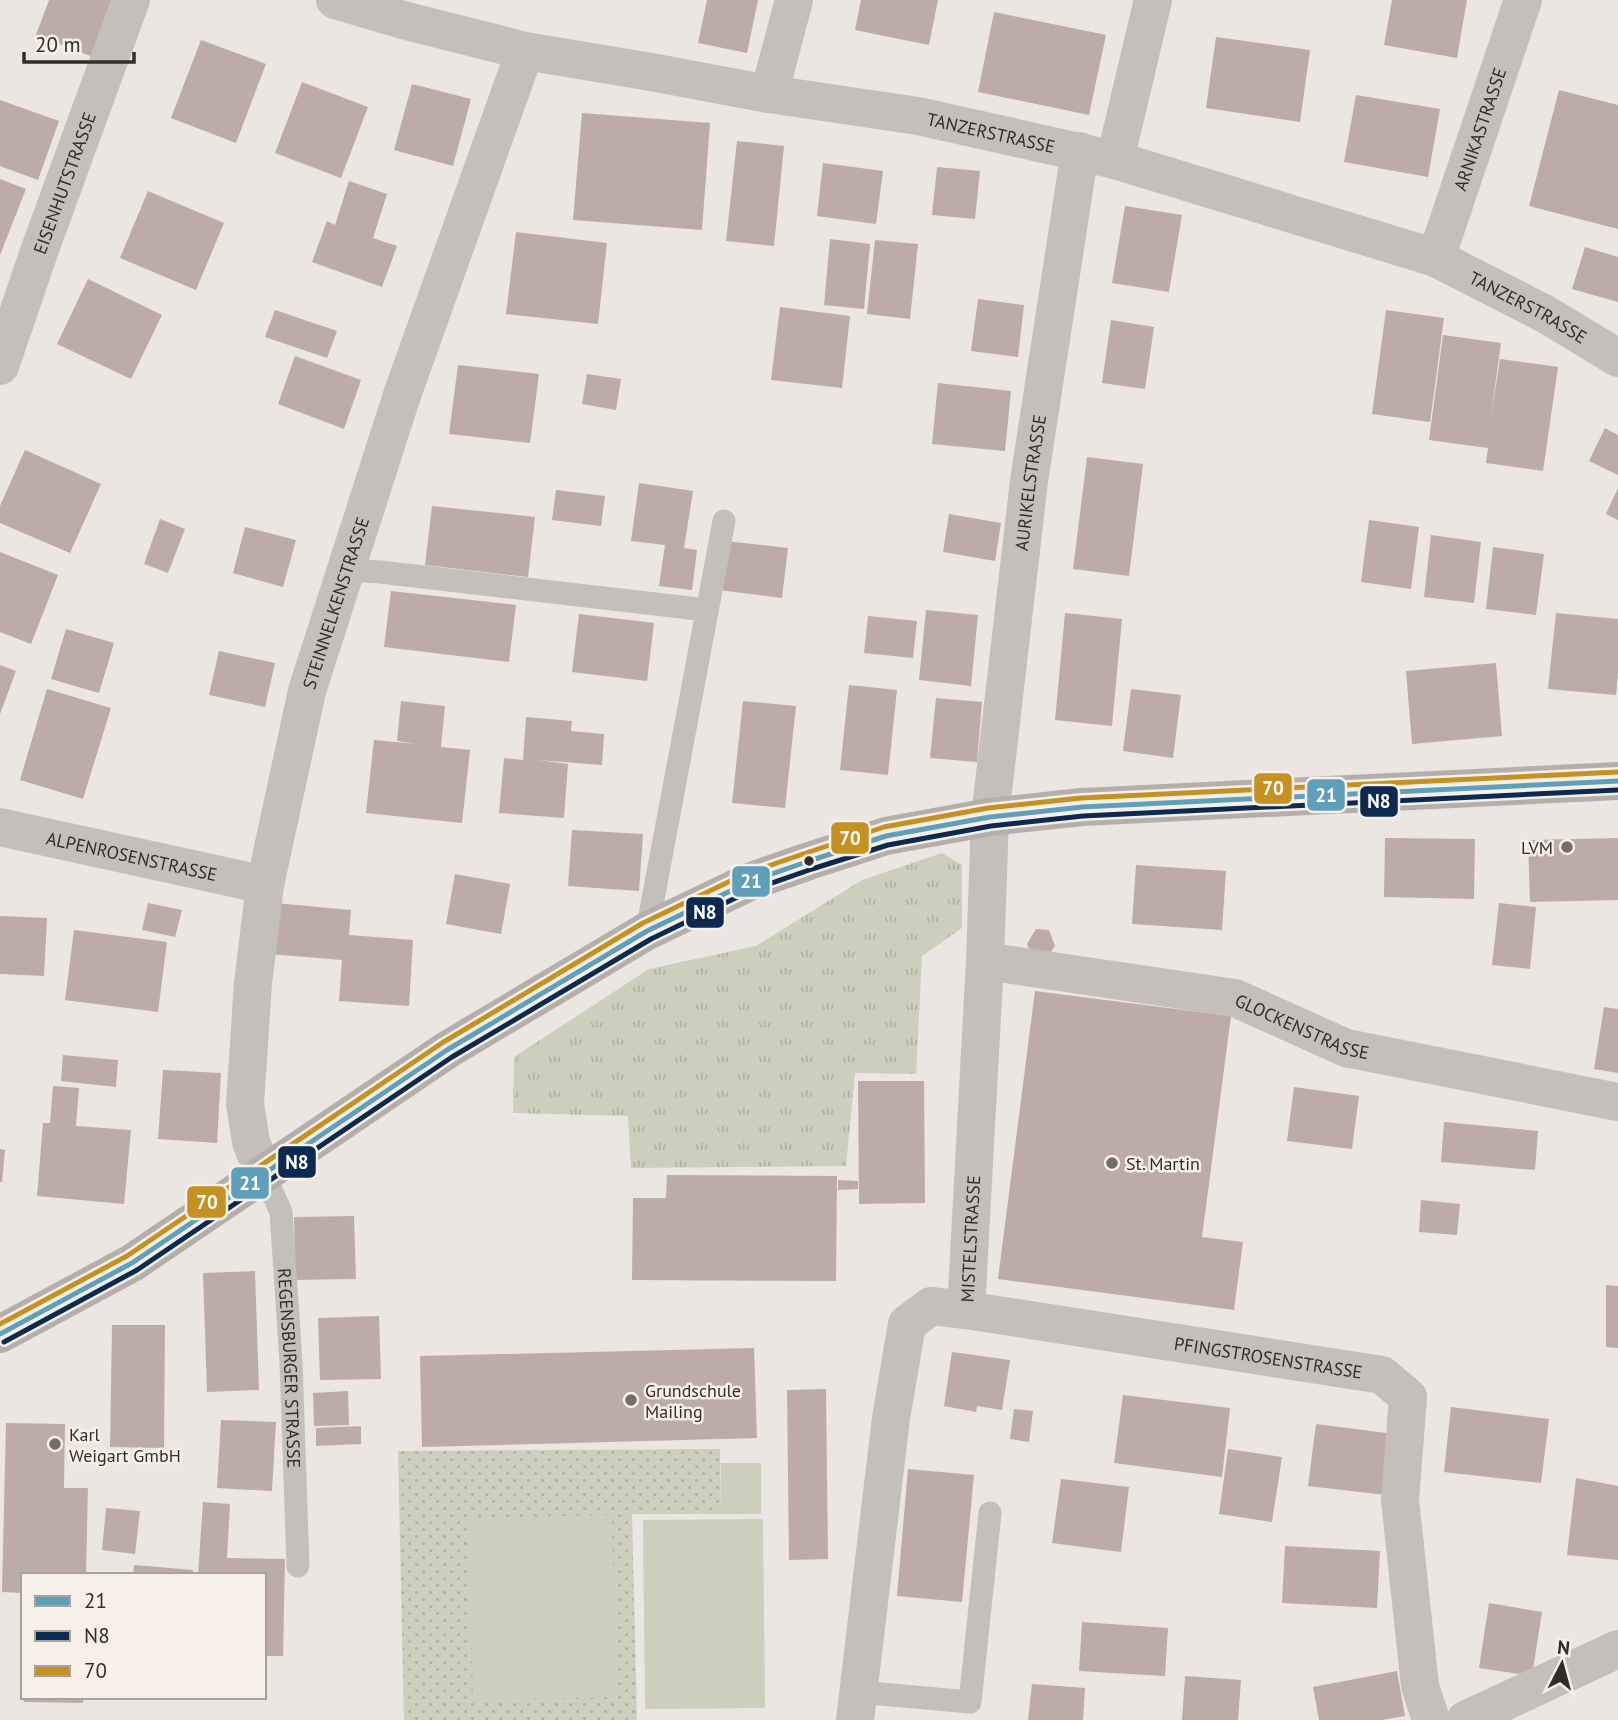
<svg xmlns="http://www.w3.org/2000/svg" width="1618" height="1720" font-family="'PT Sans',sans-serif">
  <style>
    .grass { fill: url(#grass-dots) }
    .park { fill: url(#park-tufts) }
    .pitch { fill: #cdcfbd }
    .building { fill: #bdaba5 }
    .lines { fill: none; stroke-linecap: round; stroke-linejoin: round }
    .lane { stroke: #c4bfbb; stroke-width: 23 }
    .street { stroke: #c4bfbb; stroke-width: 38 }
    .secondary { stroke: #b5afab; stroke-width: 38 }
    .bus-1-casing { stroke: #f7f0e9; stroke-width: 10 }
    .bus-2-casing { stroke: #f7f0e9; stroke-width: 10 }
    .bus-3-casing { stroke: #f7f0e9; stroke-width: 10 }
    .bus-1 { stroke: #609fba; stroke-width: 5 }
    .bus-2 { stroke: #0c294f; stroke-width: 5 }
    .bus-3 { stroke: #c59123; stroke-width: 5 }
    .poi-dot { fill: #746d69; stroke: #f7f0e9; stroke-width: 2.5 }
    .bus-dot { fill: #342c29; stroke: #f7f0e9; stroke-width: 2.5 }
    .labels { text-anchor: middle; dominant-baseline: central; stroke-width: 5; stroke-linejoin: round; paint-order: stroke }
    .street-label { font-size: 18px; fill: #342c29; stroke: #f7f0e9 }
    .poi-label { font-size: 18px; fill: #342c29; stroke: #f7f0e9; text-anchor: start }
    .line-badge { stroke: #f7f0e9; stroke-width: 2.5 }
    .badge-label { font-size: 19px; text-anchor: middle; font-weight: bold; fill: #fff }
  </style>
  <defs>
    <pattern id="grass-dots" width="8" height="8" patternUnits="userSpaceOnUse" patternTransform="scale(1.75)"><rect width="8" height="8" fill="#cdcfbd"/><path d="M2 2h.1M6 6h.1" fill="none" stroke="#b1b2a2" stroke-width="1.8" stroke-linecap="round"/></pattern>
    <pattern id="park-tufts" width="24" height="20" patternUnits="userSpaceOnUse" patternTransform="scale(1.75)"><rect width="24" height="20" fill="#cdcfbd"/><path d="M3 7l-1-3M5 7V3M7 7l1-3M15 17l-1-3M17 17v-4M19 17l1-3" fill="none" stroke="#b1b2a2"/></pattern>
  </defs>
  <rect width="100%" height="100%" fill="#ebe6e1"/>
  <path class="grass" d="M720,1449L721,1514H632L637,1720H404L398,1451Z"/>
  <path class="park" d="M942,853L962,865V928L922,956L916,1074L855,1073L846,1166L631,1168L628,1116L513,1113L514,1057L649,969L756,946L862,880Z"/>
  <path class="pitch" d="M721,1463H761V1514H721Z
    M612,1515L616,1697L473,1700L469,1518Z
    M763,1519L765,1708L645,1709L643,1520Z"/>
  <path class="building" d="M49,0H124L101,60L36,35Z
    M707,0H758L747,53L698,43Z
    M861,0H938L929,45L855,30Z
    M1392,0H1467L1457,58L1384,45Z
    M994,12L1106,35L1089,115L978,92Z
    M1216,37L1310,50L1300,122L1206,108Z
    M201,40L266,64L236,143L171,118Z
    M302,82L368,107L341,178L275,153Z
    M412,84L471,99L453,166L394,150Z
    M1559,90L1618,105V229L1529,206Z
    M1356,95L1440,109L1428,177L1344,162Z
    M0,100L59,121L38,180L0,166Z
    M582,113L710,123L702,230L573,220Z
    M737,141L784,146L774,246L726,241Z
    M823,163L883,171L876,224L817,216Z
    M937,167L980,171L975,219L932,215Z
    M0,179L26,189L0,255Z
    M349,181L387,194L373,238L397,246L382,287L312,262L327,221L335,225Z
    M148,191L224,223L196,290L120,258Z
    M1125,206L1182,215L1169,292L1112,283Z
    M516,232L607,243L598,324L506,314Z
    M830,239L870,244L864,309L824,305Z
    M875,240L918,244L910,319L867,314Z
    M1585,247L1618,257V302L1572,289Z
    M88,279L162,315L131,379L57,344Z
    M978,299L1024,305L1018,357L971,351Z
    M780,307L850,316L842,388L771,380Z
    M275,310L337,331L327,358L265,337Z
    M1386,310L1444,318L1430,422L1372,414Z
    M1111,320L1154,327L1145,389L1102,383Z
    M1443,335L1501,343L1490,423L1500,359L1558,367L1543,471L1486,463L1488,448L1429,440Z
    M295,356L361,380L344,429L278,404Z
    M458,365L539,374L530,443L449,434Z
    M587,374L621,379L616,410L582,404Z
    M938,383L1011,391L1005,451L932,444Z
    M1605,428L1618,435V475L1589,461Z
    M25,450L101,484L70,553L0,523V506Z
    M1087,457L1143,464L1129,576L1073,569Z
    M639,483L693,491L684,548L697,550L692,590L659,586L665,545L631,541Z
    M1618,488V520L1606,514Z
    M556,490L605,496L601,526L552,520Z
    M432,506L535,517L528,577L425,565Z
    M949,514L1001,523L995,561L943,552Z
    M160,519L185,529L168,573L144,564Z
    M1369,520L1419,527L1411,589L1361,582Z
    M245,527L296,540L283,587L233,573Z
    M1431,535L1481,542L1474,603L1424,597Z
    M725,541L788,548L782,598L719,590Z
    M1493,547L1544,554L1536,615L1486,609Z
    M0,552L58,575L31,644L0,632Z
    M391,591L516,605L509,662L384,647Z
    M926,610L978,615L971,686L919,680Z
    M1065,613L1122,619L1112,726L1055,720Z
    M1556,613L1618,619V672L1616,695L1548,689Z
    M579,614L654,623L647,681L572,672Z
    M868,616L917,621L913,658L864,653Z
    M66,629L114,643L99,693L51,679Z
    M219,651L275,663L265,707L209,695Z
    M1496,663L1502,736L1412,744L1406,671Z
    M0,665L16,671L0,714Z
    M849,685L897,690L888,775L840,770Z
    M47,689L111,708L83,799L20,780Z
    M1131,689L1181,695L1173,758L1123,751Z
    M936,698L982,702L977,762L930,758Z
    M401,701L445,706L441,747L470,750L462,823L366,813L374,740L417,744L397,741Z
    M743,701L796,706L785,808L732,803Z
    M526,717L572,721L571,731L604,734L602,765L538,760L568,764L564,818L499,813L504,758L523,760Z
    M572,830L643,834L639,891L568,886Z
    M1385,838L1475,839L1474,899L1384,897Z
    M1618,838V900L1530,902L1528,840Z
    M1136,865L1226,871L1222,930L1132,924Z
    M455,874L510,884L501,934L446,924Z
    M148,903L182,910L175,937L142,930Z
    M275,903L351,910L349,935L413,940L409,1006L339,1001L342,960L270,954Z
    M1499,903L1536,907L1530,969L1492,965Z
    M0,916L47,918L44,976L0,974Z
    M1036,929L1049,930L1055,946L1047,957L1032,955L1027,944Z
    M74,930L167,942L158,1012L65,1000Z
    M1035,991L1231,1016L1202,1237L1243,1242L1234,1310L998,1279Z
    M1604,1007L1618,1009V1073L1594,1069Z
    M63,1055L118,1060L116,1087L61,1081Z
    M163,1070L221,1073L217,1143L158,1139Z
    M858,1081H924L925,1203L859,1204Z
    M53,1086L79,1088L76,1126L131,1130L124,1204L37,1196L43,1123H50Z
    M1294,1087L1359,1096L1352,1149L1287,1141Z
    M1444,1122L1538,1131L1535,1170L1441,1162Z
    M0,1149L5,1150L2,1182H0Z
    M667,1175L837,1176L836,1281L632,1280L633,1198H666Z
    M838,1180L858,1181V1189L838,1190Z
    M1421,1200L1460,1204L1457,1235L1419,1232Z
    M354,1216L356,1279L295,1280L294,1217Z
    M255,1271L259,1390L207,1392L203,1273Z
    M1606,1285L1618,1286V1348L1606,1347Z
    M379,1316L381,1379L320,1380L318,1318Z
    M112,1325H165L164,1448L110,1447Z
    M754,1348L757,1438L422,1447L420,1356Z
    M952,1352L1010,1360L1002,1410L977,1406L976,1412L944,1406Z
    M826,1389L828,1559L789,1560L787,1390Z
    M348,1391L349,1425L314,1426L313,1393Z
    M1123,1395L1230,1408L1222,1477L1114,1463Z
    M1451,1407L1549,1419L1541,1483L1444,1472Z
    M1014,1409L1033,1411L1029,1442L1010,1439Z
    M221,1420L276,1422L272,1491L217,1488Z
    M6,1423L65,1424L64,1488H88L86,1575H23V1593L2,1592Z
    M1316,1424L1402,1435L1394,1496L1308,1486Z
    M361,1426V1444L316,1446V1428Z
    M1228,1449L1282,1457L1272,1522L1219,1514Z
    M908,1469L974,1475L962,1602L897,1596Z
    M1576,1478L1618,1486V1560L1567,1555Z
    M1061,1479L1129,1487L1121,1552L1052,1543Z
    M203,1502L230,1504L227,1558L285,1559L283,1656H264V1575H198Z
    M106,1508L140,1511L135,1554L102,1550Z
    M1285,1546L1380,1551L1377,1608L1282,1603Z
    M134,1565L193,1570V1575H133Z
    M1489,1603L1542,1612L1532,1676L1479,1668Z
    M1082,1622L1168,1628L1165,1676L1079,1671Z
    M1397,1671L1405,1716L1382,1720H1319L1313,1687Z
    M1185,1676L1241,1680L1238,1720H1182Z
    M1032,1684L1085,1688L1083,1720H1028Z
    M24,1697H84L83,1703L24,1702Z"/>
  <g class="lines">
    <g class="lane">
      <path d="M346,570L380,572L707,610"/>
      <path d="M647,931L724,521"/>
      <path id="s1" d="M264,1174L281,1212L291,1362L298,1566"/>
      <path d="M858,1692L970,1702L990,1513"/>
    </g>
    <g class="street">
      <path id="s2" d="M335,0L403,20L525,51L651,72L769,94L918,116L1115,160L1436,258L1547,315L1618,358"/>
      <path d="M769,94L794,0"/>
      <path d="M1115,160L1153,0"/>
      <path id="s3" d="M1436,258L1523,0"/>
      <path id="s4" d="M0,366L40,249L131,0"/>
      <path id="s5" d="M0,827L265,885"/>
      <path id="s6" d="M985,961L1235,998L1346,1048L1618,1102"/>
      <path id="s7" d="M264,1174L251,1142L245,1104L253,983L265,885L307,691L402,395L525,51"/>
      <path id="s8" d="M966,1310L1382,1375L1408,1397L1400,1500L1420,1686L1431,1720"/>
      <path id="s9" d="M855,1720L891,1418L907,1324L931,1306L966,1310L985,961L990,817L1029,481L1080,151"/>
      <path d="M1465,1720L1618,1649"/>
    </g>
    <path class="secondary" d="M0,1334L132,1263L447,1050L647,931L749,882L809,861L886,836L990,817L1082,807L1618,781"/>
    <defs>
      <path id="bus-1" d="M0,1334L132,1263L447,1050L647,931L749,882L809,861L886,836L990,817L1082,807L1618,781"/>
      <path id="bus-2" d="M4,1342L137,1270L452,1057L651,939L752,890L812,869L888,845L991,826L1083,816L1618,790"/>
      <path id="bus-3" d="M0,1324L127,1256L442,1043L643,923L745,874L806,853L884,827L988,808L1081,798L1618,772"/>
    </defs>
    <use href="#bus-1" class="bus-1-casing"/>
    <use href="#bus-2" class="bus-2-casing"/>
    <use href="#bus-3" class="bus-3-casing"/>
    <use href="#bus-1" class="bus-1"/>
    <use href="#bus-2" class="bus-2"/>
    <use href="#bus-3" class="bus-3"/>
  </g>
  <g class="poi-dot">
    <circle cx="1567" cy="847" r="7"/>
    <circle cx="1112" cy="1163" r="7"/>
    <circle cx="631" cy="1400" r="7"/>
    <circle cx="55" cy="1444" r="7"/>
  </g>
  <circle class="bus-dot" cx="809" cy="861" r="6"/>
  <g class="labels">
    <g class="street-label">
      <text stroke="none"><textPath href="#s3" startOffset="136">ARNIKASTRASSE</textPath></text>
      <text stroke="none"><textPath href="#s2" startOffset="670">TANZERSTRASSE</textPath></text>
      <text stroke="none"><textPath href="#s4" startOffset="194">EISENHUTSTRASSE</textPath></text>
      <text stroke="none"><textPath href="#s2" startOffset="1237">TANZERSTRASSE</textPath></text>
      <text stroke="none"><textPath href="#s9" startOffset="1295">AURIKELSTRASSE</textPath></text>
      <text stroke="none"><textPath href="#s7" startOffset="584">STEINNELKENSTRASSE</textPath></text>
      <text stroke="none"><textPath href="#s5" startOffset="135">ALPENROSENSTRASSE</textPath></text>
      <text stroke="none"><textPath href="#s6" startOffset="326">GLOCKENSTRASSE</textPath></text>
      <text stroke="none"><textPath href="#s9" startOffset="536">MISTELSTRASSE</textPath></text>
      <text stroke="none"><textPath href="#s8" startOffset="306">PFINGSTROSENSTRASSE</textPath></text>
      <text stroke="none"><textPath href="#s1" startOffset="198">REGENSBURGER STRASSE</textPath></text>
    </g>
    <g class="poi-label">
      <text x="1553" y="847" text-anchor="end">LVM</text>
      <text x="1126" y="1163">St. Martin</text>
      <text x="645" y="1390">Grundschule<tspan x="645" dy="21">Mailing</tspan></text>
      <text x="69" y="1434">Karl<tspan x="69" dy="21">Weigart GmbH</tspan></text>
    </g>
  </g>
  <g class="line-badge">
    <rect x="1253" y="772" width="40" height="33" rx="7" fill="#c59123"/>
    <rect x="1306" y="778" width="40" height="34" rx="7" fill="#609fba"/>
    <rect x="1359" y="785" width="40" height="33" rx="7" fill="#0c294f"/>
    <rect x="830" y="821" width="40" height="34" rx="7" fill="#c59123"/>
    <rect x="731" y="865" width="40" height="33" rx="7" fill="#609fba"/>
    <rect x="685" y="896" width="40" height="33" rx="7" fill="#0c294f"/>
    <rect x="277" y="1145" width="40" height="34" rx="7" fill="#0c294f"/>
    <rect x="230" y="1166" width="40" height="34" rx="7" fill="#609fba"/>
    <rect x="186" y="1185" width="41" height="34" rx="7" fill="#c59123"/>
  </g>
  <g class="badge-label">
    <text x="1273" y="795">70</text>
    <text x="1326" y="802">21</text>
    <text x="1379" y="808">N8</text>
    <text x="850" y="845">70</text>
    <text x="751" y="888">21</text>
    <text x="705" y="919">N8</text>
    <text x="297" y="1169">N8</text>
    <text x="250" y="1190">21</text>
    <text x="207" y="1209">70</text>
  </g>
  <rect x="21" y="1573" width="245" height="126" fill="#f7f0e9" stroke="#a9a29c" stroke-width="2"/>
  <rect x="35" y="1596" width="35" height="10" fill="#609fba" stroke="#a9a29c" stroke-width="2"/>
  <text x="84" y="1608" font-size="21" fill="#342c29">21</text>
  <rect x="35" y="1631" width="35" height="10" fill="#0c294f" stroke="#a9a29c" stroke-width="2"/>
  <text x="84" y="1643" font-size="21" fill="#342c29">N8</text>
  <rect x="35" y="1666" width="35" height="10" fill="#c59123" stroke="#a9a29c" stroke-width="2"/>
  <text x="84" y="1678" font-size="21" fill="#342c29">70</text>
  <g transform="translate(1562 1664) rotate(6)" stroke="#f7f0e9" stroke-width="5" paint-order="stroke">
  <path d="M0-5L12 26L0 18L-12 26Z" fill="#342c29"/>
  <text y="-10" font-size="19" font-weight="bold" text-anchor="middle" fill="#342c29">N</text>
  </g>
  <path d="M24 52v10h110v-10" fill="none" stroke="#342c29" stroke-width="3.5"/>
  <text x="35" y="52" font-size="21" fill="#342c29" stroke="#f7f0e9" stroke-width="5" paint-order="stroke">20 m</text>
</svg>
